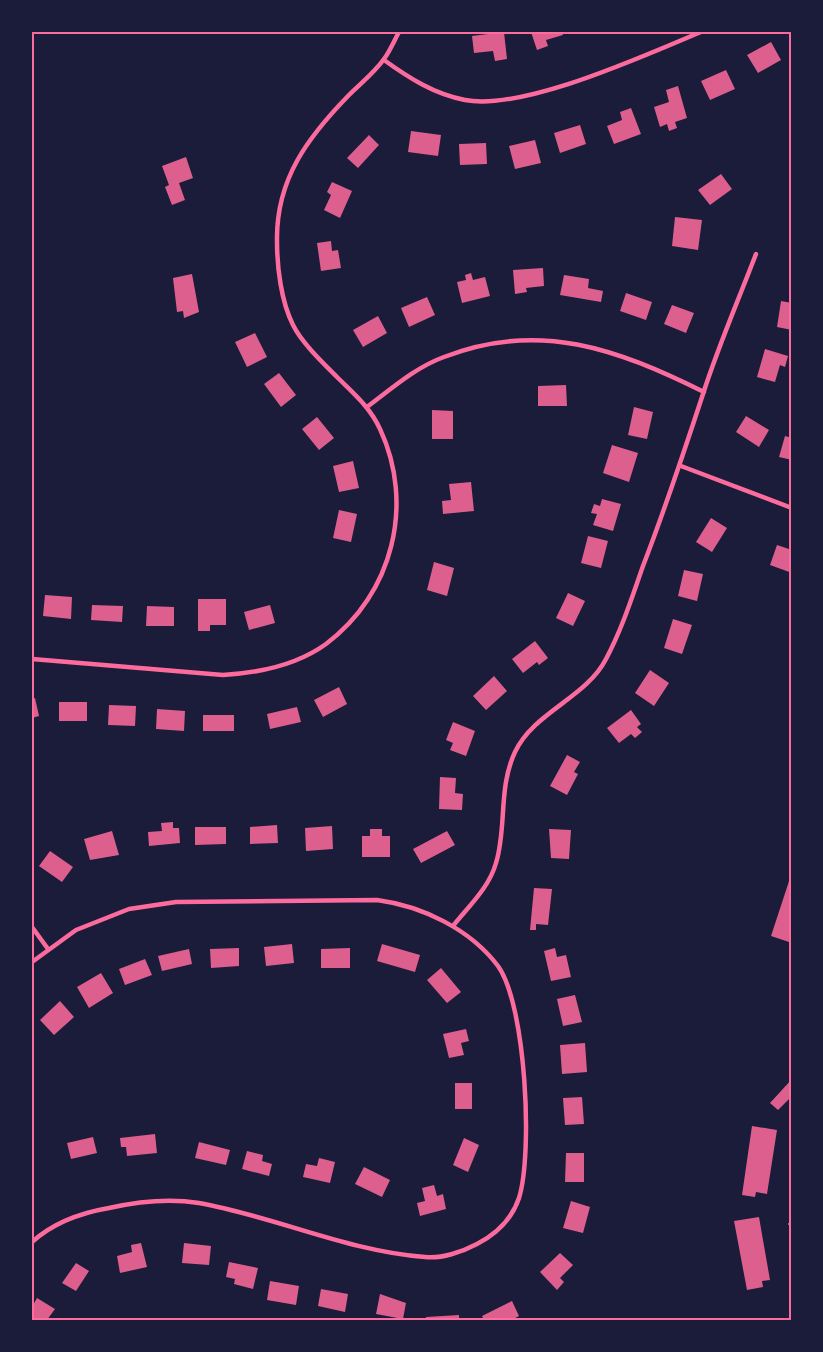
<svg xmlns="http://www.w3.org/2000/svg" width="823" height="1352" font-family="'Golos Text',sans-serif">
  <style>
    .building { fill: #dd5f8e }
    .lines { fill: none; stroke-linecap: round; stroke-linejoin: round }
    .service { stroke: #ff6b9d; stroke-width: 2 }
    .minor { stroke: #ff6b9d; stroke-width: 4.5 }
    .neatline { fill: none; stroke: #ff6b9d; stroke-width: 2 }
  </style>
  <rect width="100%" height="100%" fill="#1b1b3a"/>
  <path class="building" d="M504,32L507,59L495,61L493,51L474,53L472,36Z
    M531,32H562L563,35L546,40L548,46L537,50Z
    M771,42L781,60L758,73L747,55Z
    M726,70L735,89L710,100L701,81Z
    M678,86L687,118L675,122L677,128L669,131L667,124L660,127L654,107L669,102L666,90Z
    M631,108L641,134L614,144L607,126L622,120L620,112Z
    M580,125L586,144L560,153L554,133Z
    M411,131L441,135L438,156L408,152Z
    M369,135L379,145L358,168L347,158Z
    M535,140L541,163L515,169L509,146Z
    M486,143L487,164L460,165L459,144Z
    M186,157L193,178L179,183L185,200L172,205L165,187L169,185L162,166Z
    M721,174L732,189L710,205L698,190Z
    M332,182L352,191L340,218L324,210L331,195L327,192Z
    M675,217L702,220L698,250L672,246Z
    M331,241L332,251L338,250L341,268L321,271L317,243Z
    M543,268L544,286L526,288L527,292L515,294L513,270Z
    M471,273L473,280L485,277L490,296L462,303L457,282L466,280L465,275Z
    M192,274L199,312L184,318L183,311L177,312L173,278Z
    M564,275L589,279L588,288L603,291L601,302L560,295Z
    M626,293L652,302L646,320L620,311Z
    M427,297L435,315L409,327L401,308Z
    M781,301L792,303V330L777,327Z
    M672,305L694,313L686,333L664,324Z
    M378,316L387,333L363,347L353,330Z
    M255,333L267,357L247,367L235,342Z
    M765,349L788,356L785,367L780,365L775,382L757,377Z
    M279,373L296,395L281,407L264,384Z
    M566,385L567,406H538V386Z
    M634,407L653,412L647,439L628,435Z
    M432,410L453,411V439H432Z
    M746,416L769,430L759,447L736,432Z
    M317,417L334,438L319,450L302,429Z
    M785,436L792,438V460L779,457Z
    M612,445L638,453L629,482L603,473Z
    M353,461L359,488L339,492L333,466Z
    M471,482L474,511L443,514L442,501L451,500L449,484Z
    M602,499L621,504L613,531L593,525L597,514L591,513L594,504L600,506Z
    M339,510L357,514L351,542L333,538Z
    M711,518L727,528L712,552L696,542Z
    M588,536L608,541L601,568L581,563Z
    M777,545L792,550V573L770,565Z
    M434,562L454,568L447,596L427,590Z
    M684,570L703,574L697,601L678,596Z
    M568,593L585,601L573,626L556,618Z
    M45,595L72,597L71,619L43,616Z
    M198,599H226V625H210V631H198Z
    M92,605L123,606L122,622L91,620Z
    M270,605L275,623L249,630L244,612Z
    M147,606L174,607V626H146Z
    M673,619L692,625L682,654L664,648Z
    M535,641L548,658L539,665L537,662L523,673L512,659Z
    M650,670L669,683L654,706L635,693Z
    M494,676L507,691L486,710L473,696Z
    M339,687L347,704L323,717L314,700Z
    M35,698L39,716L32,718V699Z
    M59,702H87V721H59Z
    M109,705L136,706L135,726L108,725Z
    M297,707L301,722L270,729L267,714Z
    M157,709L185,711L184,731L156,729Z
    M631,710L641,724L637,727L642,732L635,738L631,734L619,743L607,728Z
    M203,715H234V731H203Z
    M453,722L475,731L466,756L450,750L453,743L446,740Z
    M567,755L580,762L574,772L578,774L567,795L550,786Z
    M440,777L456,778L455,793L463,794L462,810L439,809Z
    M173,822V828H179L180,843L149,846L148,832L162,831L161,823Z
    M277,825L278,843L250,844V827Z
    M332,826L333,849L306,851L305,828Z
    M195,827H226V844L195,845Z
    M370,829H382V836H390V857H362V836H370Z
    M549,829L571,830L569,859L551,858Z
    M112,831L119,855L90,860L84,839Z
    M447,831L455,845L421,863L413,849Z
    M50,851L73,867L62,882L39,866Z
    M792,872V943L771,936Z
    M534,888L552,889L548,925L536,924V930H530Z
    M292,944L294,963L266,966L264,947Z
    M382,944L420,955L415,972L377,961Z
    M239,948V966L211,968L210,949Z
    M350,948V968H321V949Z
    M555,948L557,957L566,955L571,977L551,981L544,951Z
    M189,949L192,964L162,971L158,956Z
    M145,959L152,975L125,985L119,969Z
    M441,968L461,992L447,1003L427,980Z
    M101,973L113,993L89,1008L77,987Z
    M575,995L582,1022L563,1026L557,999Z
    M60,1001L74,1017L54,1035L40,1020Z
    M466,1029L469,1041L461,1043L464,1055L449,1058L443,1034Z
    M585,1043L587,1072L562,1074L560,1045Z
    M792,1079V1096L778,1110L770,1103Z
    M455,1083H472V1109H455Z
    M582,1097L584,1124L565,1125L563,1098Z
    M752,1126L777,1130L767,1194L756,1192L755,1197L742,1195Z
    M155,1134L157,1153L127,1156L126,1147H121L120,1138Z
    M93,1137L97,1153L71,1159L67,1143Z
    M464,1138L479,1145L468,1172L453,1165Z
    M199,1142L230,1150L226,1165L195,1158Z
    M247,1151L263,1155L262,1161L272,1164L269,1176L242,1169Z
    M566,1153H584V1182H565Z
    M319,1158L335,1162L330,1183L303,1177L306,1164L317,1166Z
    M364,1167L390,1180L382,1197L355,1184Z
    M434,1185L437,1196L443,1194L446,1209L420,1216L417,1203L425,1201L422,1188Z
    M571,1201L590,1207L583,1233L563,1228Z
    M759,1217L770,1280L762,1281L763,1287L747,1290L734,1221Z
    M141,1243L147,1267L120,1273L117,1256L132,1252L131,1245Z
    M184,1243L211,1246L209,1265L182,1263Z
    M560,1253L573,1265L560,1278L564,1282L557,1290L540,1272Z
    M229,1262L258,1268L253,1289L234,1284L235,1279L226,1277Z
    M76,1263L89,1271L76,1291L62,1283Z
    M270,1281L299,1286L296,1305L267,1300Z
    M321,1289L348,1294L345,1312L318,1306Z
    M380,1294L406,1303L403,1319L376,1314Z
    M37,1298L55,1309L47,1320H32V1307Z
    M512,1301L519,1316L511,1320H484L482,1316Z
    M459,1315V1320H426V1317Z"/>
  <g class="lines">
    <path class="service" d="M789,1224H792"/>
    <path class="minor" d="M384,60C409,78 434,94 465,100C524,111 645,55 701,32
      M367,407C391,389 416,367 444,357C539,320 617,349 704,392
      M681,466L792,508
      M32,659L223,675C258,673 297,665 326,644C393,594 415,504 380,429C370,407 353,393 337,377C322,362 302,343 293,325C281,301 277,267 277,241C276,179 308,137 349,95C360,84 375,72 384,59C390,51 394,41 399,32
      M453,926C468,907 489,888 496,863C507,827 498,788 515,752C534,712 586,698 606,659C622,629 632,597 643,566C665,509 684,452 703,394C718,347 738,301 756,254
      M32,927L48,949
      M32,962L76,930L129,909L176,902L377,900C422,906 470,929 498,966C526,1005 533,1153 519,1198C512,1219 496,1234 477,1244C462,1252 441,1259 425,1257C350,1252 273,1216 199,1203C168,1198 140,1201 109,1208C80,1213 54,1222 32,1242"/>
  </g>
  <rect width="823" height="1352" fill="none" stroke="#1b1b3a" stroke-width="66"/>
  <rect x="33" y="33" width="757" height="1286" class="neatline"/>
</svg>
